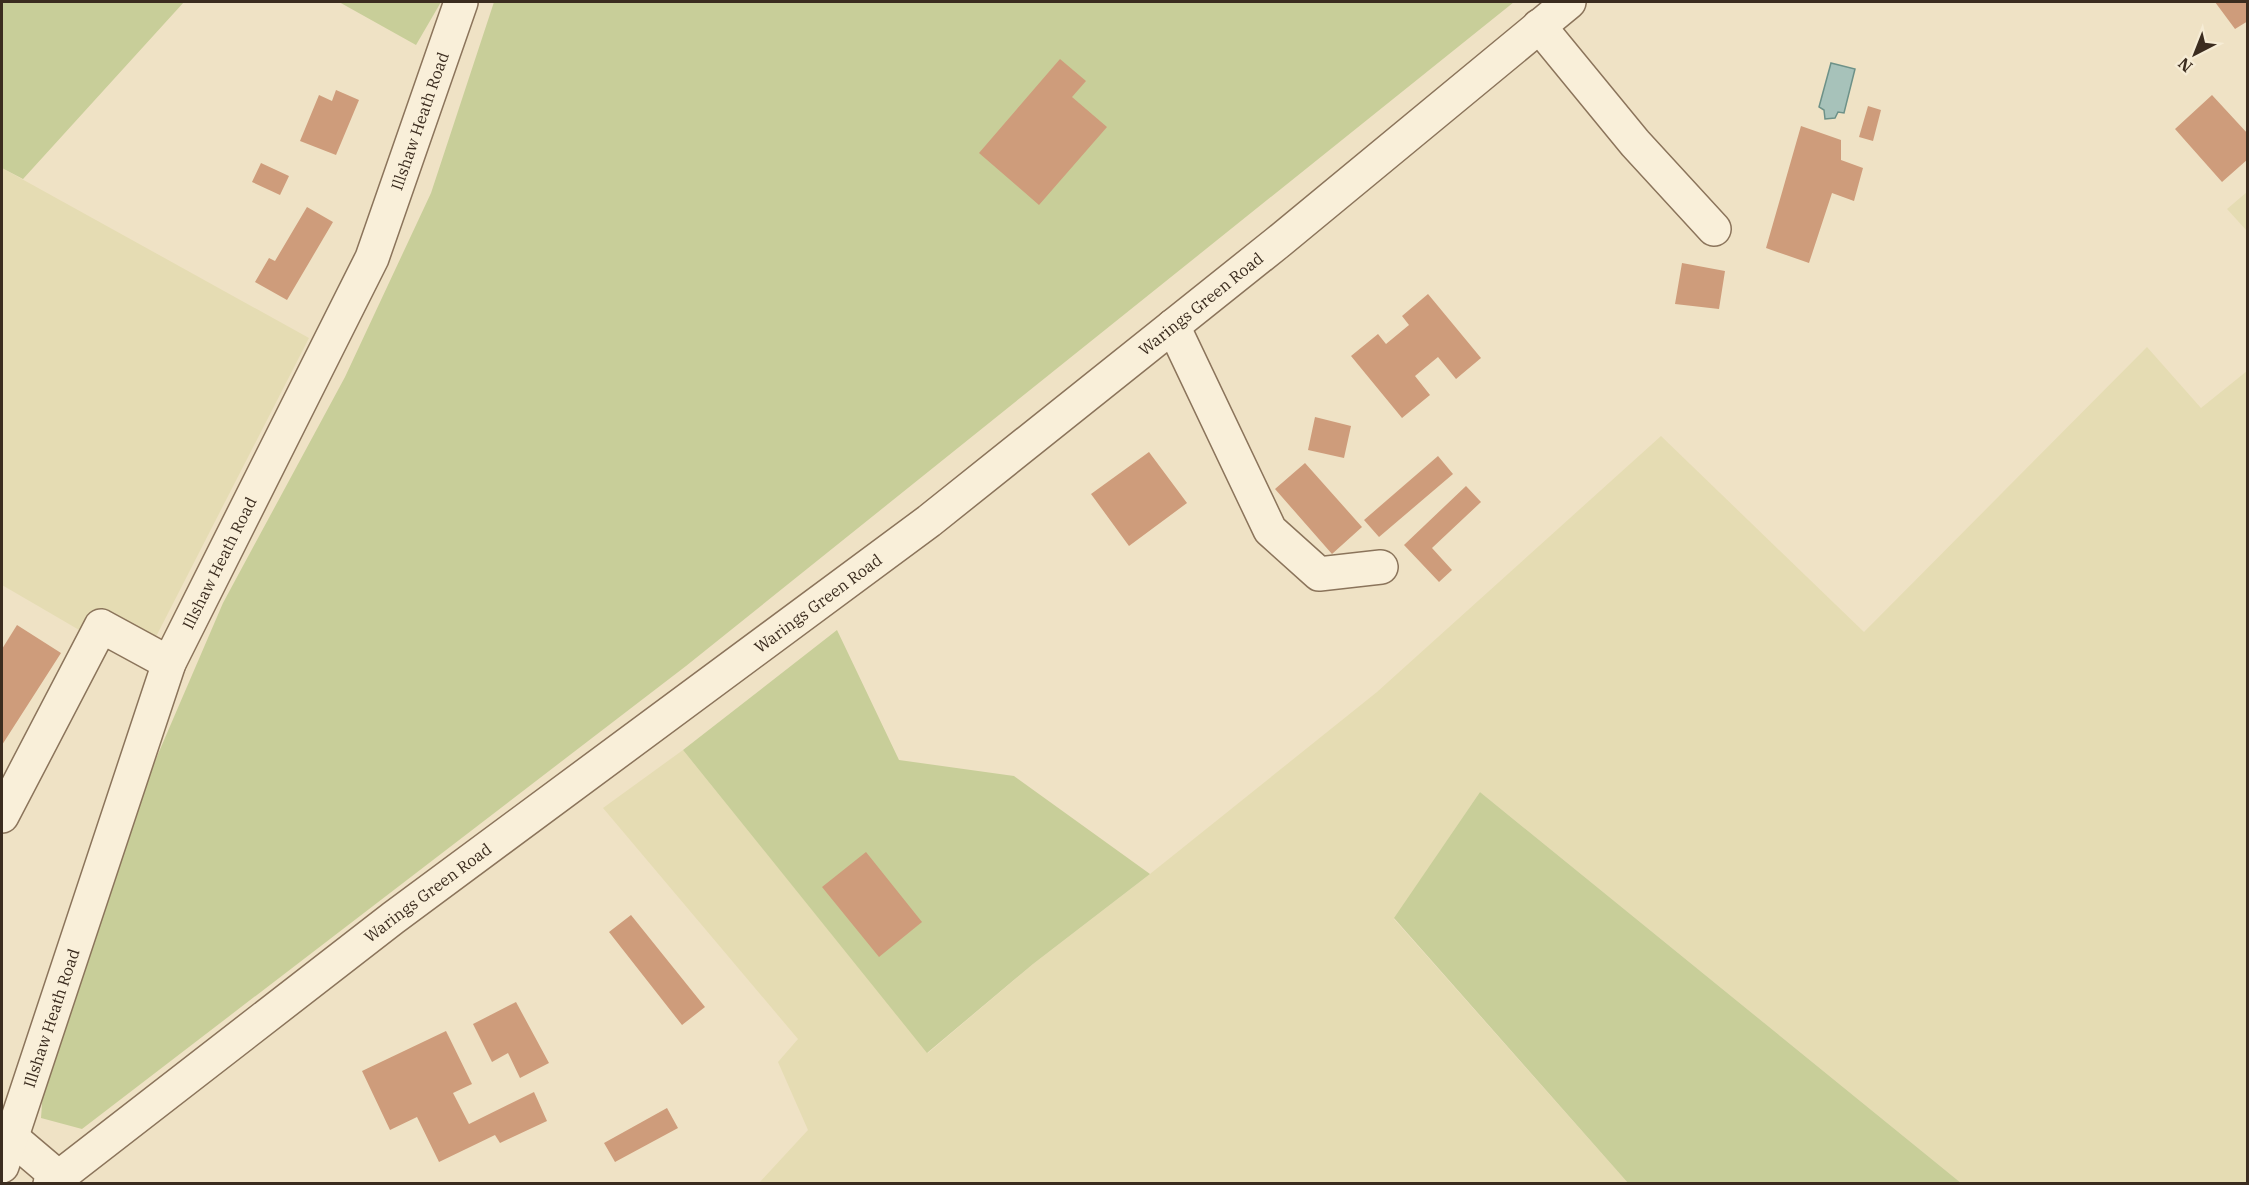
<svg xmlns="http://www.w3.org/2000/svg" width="2249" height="1185" font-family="'IBM Plex Serif',serif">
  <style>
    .farmland { fill: #e5dcb3 }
    .green { fill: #c8ce99 }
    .water { fill: #a7c2ba; stroke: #6d9188; stroke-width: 1.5 }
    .building { fill: #ce9c7b }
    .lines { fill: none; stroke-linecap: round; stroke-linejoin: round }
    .minor-casing { stroke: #8b745b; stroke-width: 36 }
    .minor { stroke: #f9efd9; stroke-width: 33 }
    .labels { text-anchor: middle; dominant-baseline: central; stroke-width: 4.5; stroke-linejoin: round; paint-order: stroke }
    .street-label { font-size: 16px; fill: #3b2c1f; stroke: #f6ecd5 }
  </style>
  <rect width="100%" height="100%" fill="#efe2c5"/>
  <path class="farmland" d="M2,168L309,338L141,666L2,585Z
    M2247,192V231L2227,209Z
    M2147,347L2201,408L2247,371V1183H1961L1480,792L1394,919L1628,1183H759L808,1130L778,1062L798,1039L603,808L683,750L928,1053L1033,964L1150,874L1377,692L1661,436L1864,632Z"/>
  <path class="green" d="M2,2H184L23,179L2,168Z
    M339,2H441L416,45Z
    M494,2H1514L686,666L82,1129L41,1118L44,1076L146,782L223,603L345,377L431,193Z
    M837,630L899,760L1014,776L1150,874L1033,964L927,1053L683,750Z
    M1480,792L1961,1183H1628L1394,918Z"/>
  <path class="water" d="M1831,63L1855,69L1844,113L1838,112L1835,118L1825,119L1824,110L1819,107Z"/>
  <path class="building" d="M2215,2H2248V21L2235,29Z
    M1060,59L1086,81L1072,97L1107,127L1039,205L979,153Z
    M336,90L359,100L336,155L300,141L319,95L332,101Z
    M2212,95L2248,134V159L2222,182L2175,129Z
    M1868,106L1881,110L1873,141L1859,137Z
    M1801,126L1841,140V160L1863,168L1854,201L1832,193L1809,263L1766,248Z
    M261,163L289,176L280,195L252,182Z
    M307,207L333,222L287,300L255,282L269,258L275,261Z
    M1682,263L1725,271L1719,309L1675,304Z
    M1428,294L1481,358L1456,379L1438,357L1415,376L1430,395L1402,418L1351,356L1378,334L1386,344L1409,325L1402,316Z
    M1315,417L1351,426L1344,458L1308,450Z
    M1149,452L1187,503L1129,546L1091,494Z
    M1438,456L1453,474L1379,537L1364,520Z
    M1305,463L1362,527L1332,554L1275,489Z
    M1466,486L1481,502L1432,548L1452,570L1439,582L1404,545Z
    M17,625L61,653L2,745V649Z
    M866,852L922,922L879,957L822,887Z
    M631,915L705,1007L682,1025L609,932Z
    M516,1002L549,1063L520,1078L508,1053L492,1062L473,1024Z
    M446,1031L472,1084L453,1093L469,1124L534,1092L547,1121L500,1143L495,1135L439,1162L417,1117L390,1130L362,1071Z
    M667,1108L678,1128L615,1162L604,1143Z"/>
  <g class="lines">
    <defs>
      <g id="minor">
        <path d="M1539,26L1635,143L1714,229"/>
        <path d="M1173,326L1270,530L1319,574L1381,567"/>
        <path d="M2,816L101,626L169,663"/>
        <path d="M11,1137L57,1176"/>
        <path id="s1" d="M2,1166L169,663L372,258L461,2"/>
        <path id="s2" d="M50,1184L393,918L929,521L1277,243L1569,2"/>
      </g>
    </defs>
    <use href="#minor" class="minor-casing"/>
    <use href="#minor" class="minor"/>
  </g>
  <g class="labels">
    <g class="street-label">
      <text stroke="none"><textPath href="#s1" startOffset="1128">Illshaw Heath Road</textPath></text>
      <text stroke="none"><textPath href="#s2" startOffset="1449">Warings Green Road</textPath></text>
      <text stroke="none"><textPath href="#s1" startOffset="642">Illshaw Heath Road</textPath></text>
      <text stroke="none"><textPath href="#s2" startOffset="963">Warings Green Road</textPath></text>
      <text stroke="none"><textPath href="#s2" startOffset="477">Warings Green Road</textPath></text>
      <text stroke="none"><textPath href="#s1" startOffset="156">Illshaw Heath Road</textPath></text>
    </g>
  </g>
  <rect width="2249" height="1185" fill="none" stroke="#3b2c1f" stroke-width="6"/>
  <g transform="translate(2195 54) rotate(222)" stroke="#f6ecd5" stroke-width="4.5" paint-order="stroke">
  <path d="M0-4.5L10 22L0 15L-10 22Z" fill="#3b2c1f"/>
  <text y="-9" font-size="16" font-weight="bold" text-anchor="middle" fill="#3b2c1f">N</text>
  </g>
</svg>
